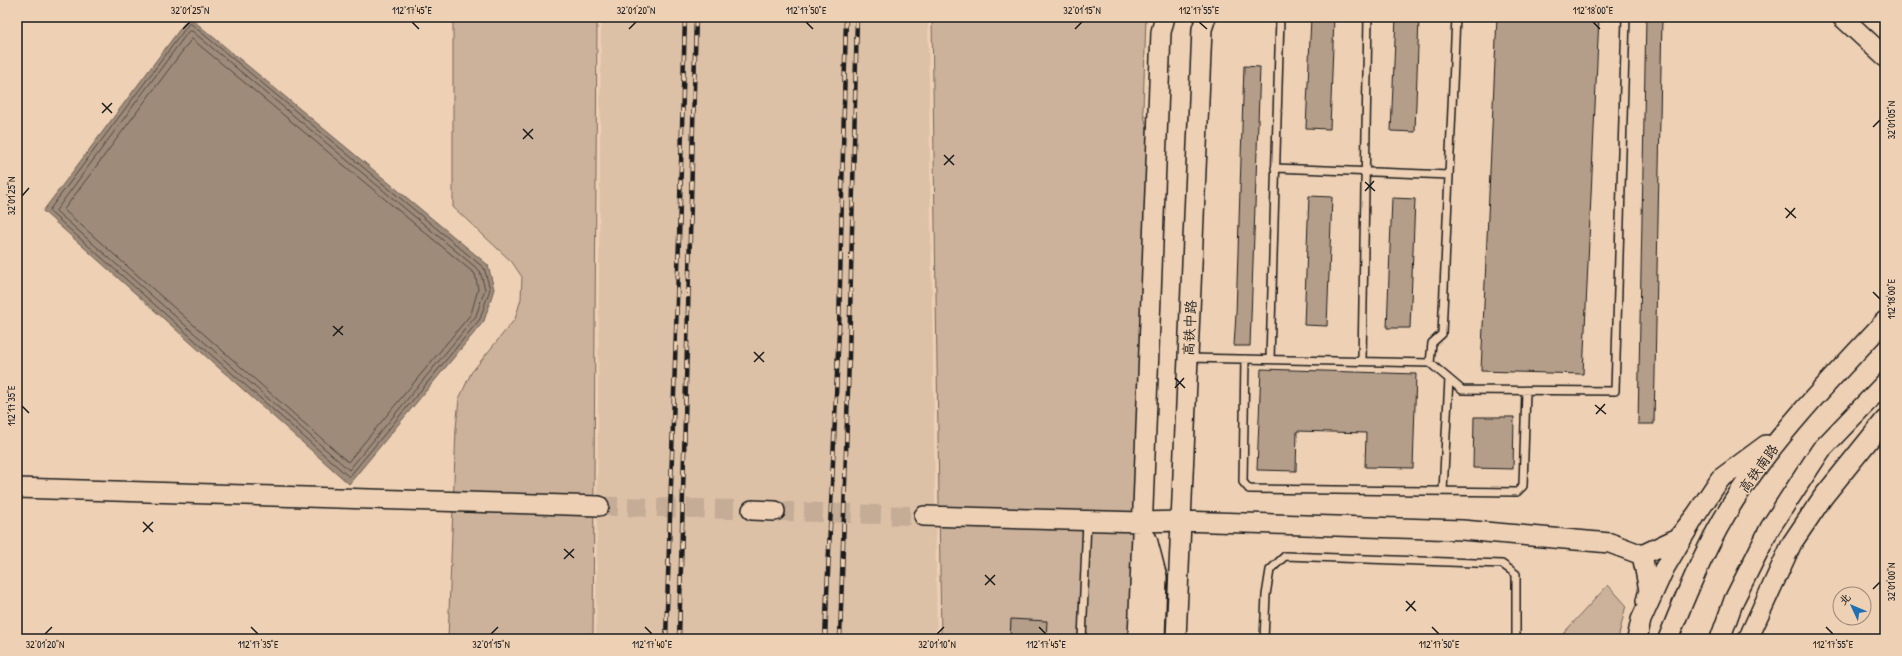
<svg xmlns="http://www.w3.org/2000/svg" width="1902" height="656" font-family="'Patrick Hand','LXGW WenKai TC',sans-serif">
  <style>
    .built { fill: #ddc1a7 }
    .green { fill: #ccb29b; stroke: #74675c }
    .water { fill: #9e8b7a; stroke: #6a5f54 }
    .lines { fill: none; stroke-linecap: round; stroke-linejoin: round }
    .shore { stroke: #504842; stroke-width: 1 }
    .building { fill: #b49e8a; stroke: #1c1c1c }
    .secondary-tunnel { stroke: #c4ac96; stroke-width: 19; stroke-dasharray: 19 10; stroke-linecap: butt }
    .lane-casing { stroke: #1c1c1c; stroke-width: 10 }
    .secondary-casing { stroke: #1c1c1c; stroke-width: 22 }
    .lane { stroke: #eed0b4; stroke-width: 7 }
    .secondary { stroke: #eed0b4; stroke-width: 19 }
    .rail-casing { stroke: #1c1c1c; stroke-width: 4.5 }
    .rail { stroke: #eed0b4; stroke-width: 3; stroke-dasharray: 9; stroke-linecap: butt }
    .ticks { fill: none; stroke: #1c1c1c; stroke-width: 1.5 }
    .labels { text-anchor: middle; dominant-baseline: central; stroke-width: 3; stroke-linejoin: round; paint-order: stroke }
    .street-label { font-size: 14px; fill: #1c1c1c; stroke: #eed0b4 }
    .neatline { fill: none; stroke: #1c1c1c; stroke-width: 1.5 }
    .ticks-label { font-size: 10px; text-anchor: middle; fill: #1c1c1c }
  </style>
  <rect width="100%" height="100%" fill="#eed0b4"/>
  <filter id="ink" filterUnits="userSpaceOnUse"><feTurbulence type="fractalNoise" baseFrequency=".025" numOctaves="2"/><feDisplacementMap in="SourceGraphic" scale="8" xChannelSelector="R" yChannelSelector="G"/><feConvolveMatrix kernelMatrix="1 2 1 2 8 2 1 2 1" color-interpolation-filters="sRGB"/></filter>
  <g filter="url(#ink)">
    <path class="built" d="M601,17H928L937,639H596Z"/>
    <path class="green" d="M453,17H597L593,639H448L456,428L459,399L471,373L515,319L521,299L522,277L512,262L453,207Z
      M932,17H1146L1143,110L1151,147L1128,639H941Z
      M1608,585L1626,605L1618,639H1558Z"/>
    <path class="water" d="M189,17L488,265L494,289L484,321L349,484L43,211Z"/>
    <g class="lines">
      <path class="shore" d="M190,23L484,268L490,289L480,319L349,477L49,211Z
        M189,31H192L480,271L485,289L476,316L349,470L56,211Z
        M192,39L475,274L478,289L471,314L348,462L64,210Z"/>
    </g>
    <path class="building" d="M1311,17H1334L1330,129L1306,128Z
      M1396,17H1419L1415,132L1391,131Z
      M1497,17H1599L1583,374L1481,371Z
      M1646,17H1662L1654,424H1638Z
      M1244,66L1260,67L1250,346H1234L1236,314Z
      M1309,196L1332,197L1327,326L1304,325Z
      M1392,198L1415,199L1410,328H1387Z
      M1261,369L1416,374L1413,468L1365,467L1366,433L1297,431L1296,471L1257,470Z
      M1474,417H1514L1513,469L1473,468Z
      M1011,619L1047,621L1046,639H1010Z"/>
    <g class="lines">
      <path class="secondary-tunnel" d="M599,506L752,510
        M775,511L924,516"/>
      <defs>
        <path id="lane" d="M1275,168L1449,175
          M1188,358L1430,363L1462,390L1615,391L1626,17
          M1245,359L1243,482L1249,489L1517,492L1523,486L1526,391
          M1270,359L1280,17
          M1362,361L1368,17
          M1430,363L1432,343L1442,334L1456,17
          M1443,491L1449,379
          M1082,639L1087,521
          M1264,639L1266,595L1270,570L1285,556L1502,564L1516,574V639"/>
        <path id="secondary" d="M1842,17L1885,57
          M17,488L599,506
          M752,510L775,511
          M924,516L1142,522L1180,521L1462,530L1610,543L1642,555L1678,538L1696,515
          M1147,539L1157,577L1155,639
          M1642,555L1649,590L1646,601
          M1138,639L1161,32L1165,17
          M1176,639L1202,29L1206,17
          M1637,639L1641,620L1664,569L1696,515L1720,479L1766,445
          M1668,639C1689,587 1710,536 1741,490C1783,428 1835,375 1885,321
          M1720,639L1734,600L1770,528L1821,450L1885,383
          M1748,639L1792,543L1823,497L1885,420"/>
      </defs>
      <use href="#lane" class="lane-casing"/>
      <use href="#secondary" class="secondary-casing"/>
      <use href="#lane" class="lane"/>
      <use href="#secondary" class="secondary"/>
      <defs>
        <path id="rail" d="M666,639L679,239L685,17
          M679,639L696,17
          M825,639L839,329L846,17
          M840,639L849,358L857,17"/>
      </defs>
      <use href="#rail" class="rail-casing"/>
      <use href="#rail" class="rail"/>
    </g>
  </g>
  <path class="ticks" d="M412,22L419,29M806,22L813,29M1199,22L1207,29M1593,22L1600,29M183,29L190,22M629,29L636,22M1075,29L1082,22M102,103L112,113M102,113L112,103M1873,127L1880,120M523,129L533,139M523,139L533,129M944,155L954,165M944,165L954,155M1365,182L1375,191M1365,191L1374,181M22,196L29,188M1785,208L1796,218M1786,218L1795,208M1873,292L1880,299M333,326L343,335M333,336L343,326M754,352L764,362M754,362L764,352M1175,378L1185,388M1175,388L1184,378M1595,405L1606,414M22,406L29,413M1596,414L1605,404M143,522L153,532M143,532L153,522M564,549L574,558M564,559L574,549M985,575L995,585M985,585L995,575M1873,589L1880,582M1406,601L1416,611M1406,611L1415,601M251,627L258,634M645,627L652,634M1039,627L1046,634M1432,627L1439,634M1826,627L1833,634M45,634L52,627M491,634L498,627M937,634L944,627"/>
  <g class="labels">
    <g class="street-label">
      <text transform="translate(1189 328) rotate(-87)">高铁中路</text>
      <text transform="translate(1758 468) rotate(-54)">高铁南路</text>
    </g>
  </g>
  <rect width="1902" height="656" fill="none" stroke="#eed0b4" stroke-width="44"/>
  <g transform="translate(1852 606) rotate(314)"><circle r="19" fill="#eed0b4" stroke="#9a8877"/>
  <path d="M0-3L7 15L0 10L-7 15Z" fill="#1f6fb2"/>
  <text y="-6" font-size="11" font-weight="bold" text-anchor="middle" fill="#1c1c1c">北</text>
  </g>
  <rect x="22" y="22" width="1858" height="612" class="neatline"/>
  <g class="ticks-label">
    <text x="190" y="14">32°01'25"N</text>
    <text x="412" y="14">112°17'45"E</text>
    <text x="636" y="14">32°01'20"N</text>
    <text x="806" y="14">112°17'50"E</text>
    <text x="1082" y="14">32°01'15"N</text>
    <text x="1199" y="14">112°17'55"E</text>
    <text x="1593" y="14">112°18'00"E</text>
    <text transform="translate(1891 120) rotate(-90)" y="4">32°01'05"N</text>
    <text transform="translate(11 196) rotate(-90)" y="4">32°01'25"N</text>
    <text transform="translate(1891 299) rotate(-90)" y="4">112°18'00"E</text>
    <text transform="translate(11 406) rotate(-90)" y="4">112°17'35"E</text>
    <text transform="translate(1891 582) rotate(-90)" y="4">32°01'00"N</text>
    <text x="45" y="648">32°01'20"N</text>
    <text x="258" y="648">112°17'35"E</text>
    <text x="491" y="648">32°01'15"N</text>
    <text x="652" y="648">112°17'40"E</text>
    <text x="937" y="648">32°01'10"N</text>
    <text x="1046" y="648">112°17'45"E</text>
    <text x="1439" y="648">112°17'50"E</text>
    <text x="1833" y="648">112°17'55"E</text>
  </g>
</svg>
